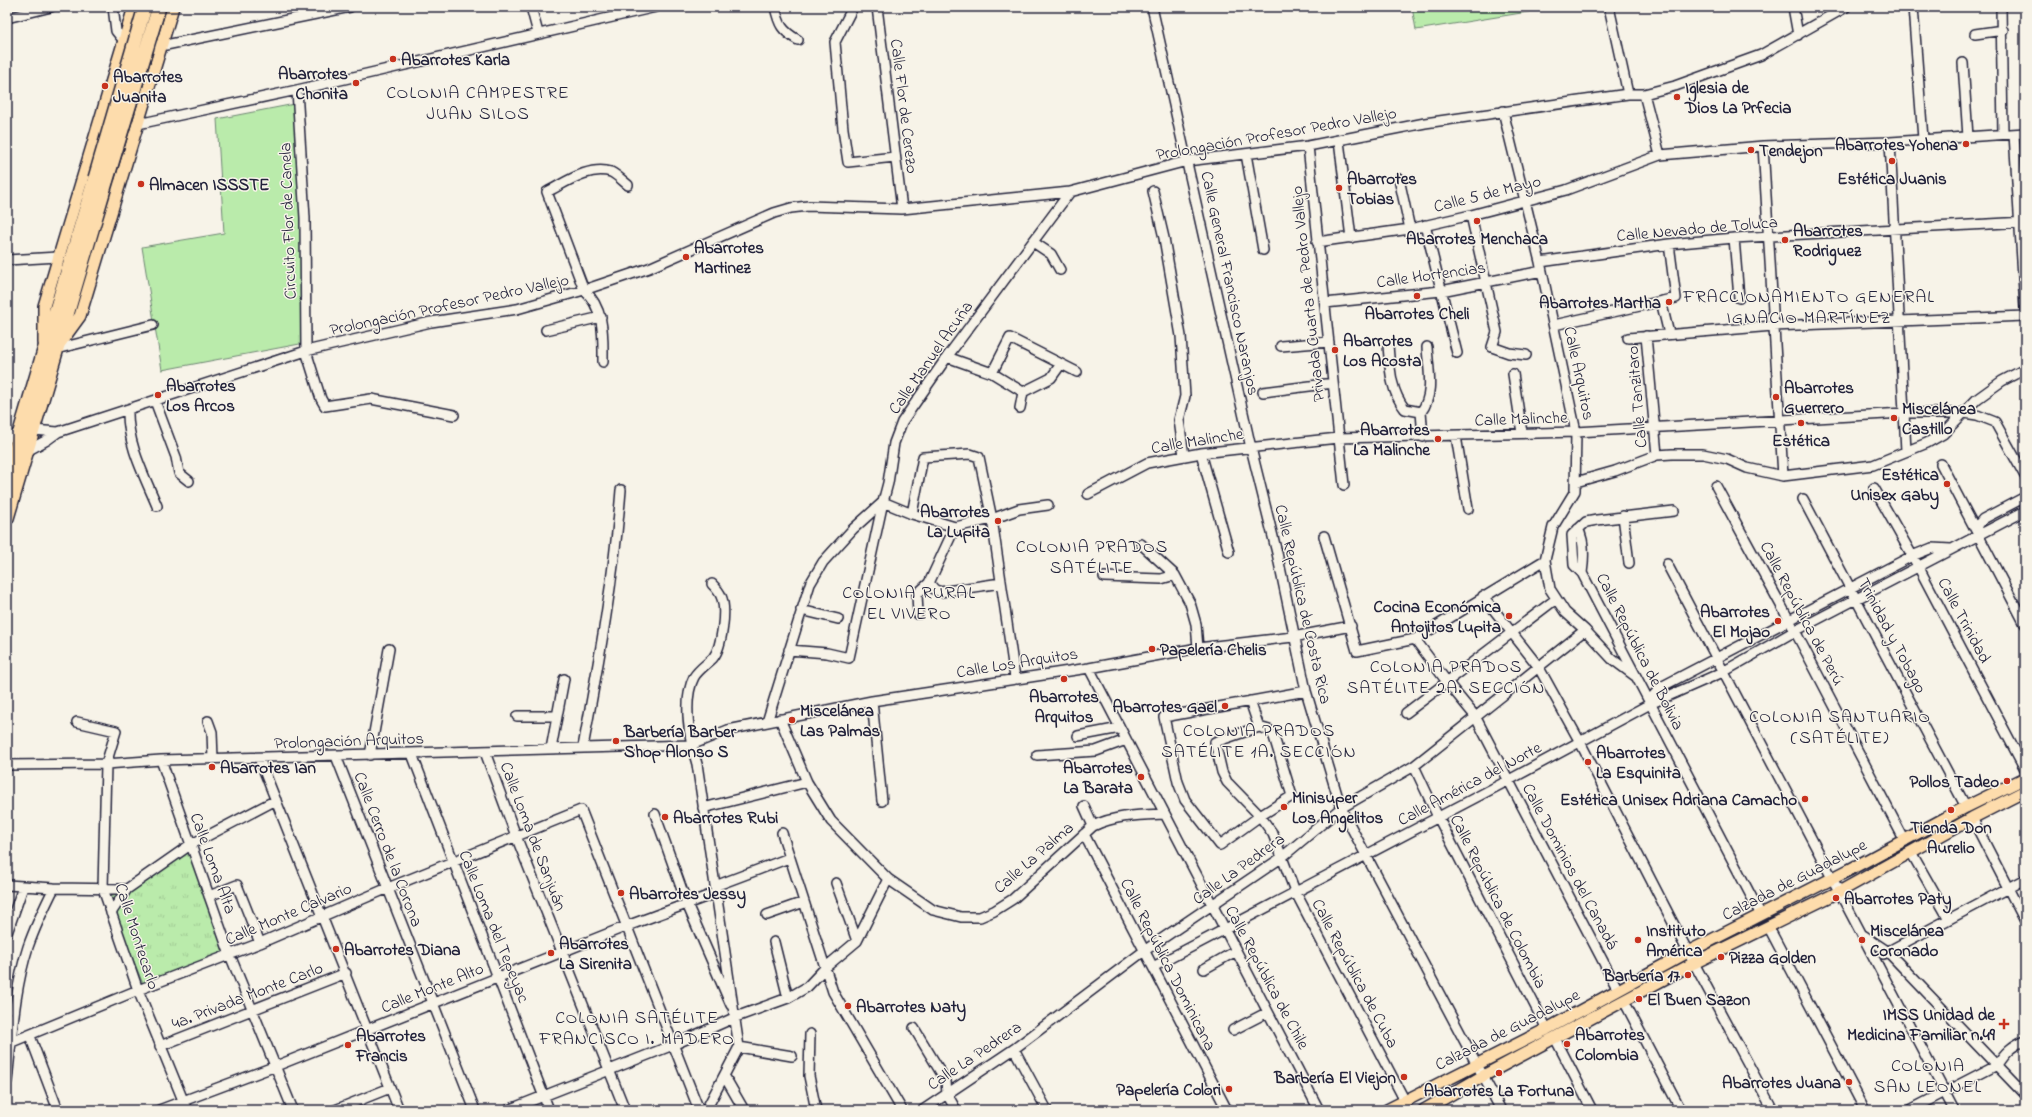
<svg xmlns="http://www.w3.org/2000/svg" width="2032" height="1117" viewBox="0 0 2032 1117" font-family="'Indie Flower',sans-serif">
<defs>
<pattern id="grass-tufts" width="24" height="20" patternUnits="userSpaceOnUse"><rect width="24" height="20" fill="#baebab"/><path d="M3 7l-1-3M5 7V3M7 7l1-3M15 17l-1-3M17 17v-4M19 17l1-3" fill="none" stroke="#a0c994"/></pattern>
</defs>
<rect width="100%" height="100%" fill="#f7f3e8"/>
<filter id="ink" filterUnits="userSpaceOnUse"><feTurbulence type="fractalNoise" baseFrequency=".025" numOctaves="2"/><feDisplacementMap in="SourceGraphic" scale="8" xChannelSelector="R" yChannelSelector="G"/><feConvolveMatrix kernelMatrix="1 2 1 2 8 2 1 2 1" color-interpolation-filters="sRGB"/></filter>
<g filter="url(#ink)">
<path fill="url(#grass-tufts)" stroke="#6e8673" d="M189,851l37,103 -83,30 -35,-87 15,-6z"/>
<path fill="#baebab" stroke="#6e8673" d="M1412,7h128v3l-124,20z
M300,103l5,240 -143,27 -20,-123 82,-14 -7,-114z"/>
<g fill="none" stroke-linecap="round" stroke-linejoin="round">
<g stroke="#22223b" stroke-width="12">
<path id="minor" d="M113,7l3,24 8,10 5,1
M531,7l7,26
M775,7c4,18 7,24 23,33
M853,7l-18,35 8,87 5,33 47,-5
M877,7l25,202
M1152,7l99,441 26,105 29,138 35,117 160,302
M1609,7l19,87
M1793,7l5,28
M1913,7l10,132
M2001,7l2,127
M7,18l44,-11
M1975,34l28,-4
M142,44l19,2 189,-39
M1963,63l5,74
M297,90l8,128 1,133 15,48 4,7 46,-7 83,16
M1644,94l16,61
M1503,111l37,151 36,170 -1,59 -22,36 -8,33 5,29 15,23 20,18 27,29 23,17
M138,124l159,-34 359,-83
M2014,134l11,174
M1339,141l12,97
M1890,142l16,309
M1308,146l36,339
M1763,146l20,330
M1246,154l17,96
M1399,179l11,50
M1153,191l11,47 17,98 4,60 -6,24 5,36
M1471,215l26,117 -5,15 17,6 17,2
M1425,225l32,128
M1734,238l5,60
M1033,242l18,12 9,16
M1317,242l93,-13 61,-14 95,-25 94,-35 103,-9 127,-4 135,-9
M7,260l51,-3
M1540,262l129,-18 65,-6 291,-16
M1661,301l8,33
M1325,303l116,-12 101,-20
M1554,325l122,-27 -7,-54
M546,330l55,-13
M1646,336l11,119
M1628,338l145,-12 252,-10
M1388,345c2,23 2,45 17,64l16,3
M1281,346l48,-4
M56,349l97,-24
M947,357l45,16 31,19
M603,362c0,-26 2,-53 -19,-72l-37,-98c18,-9 42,-27 64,-20 6,3 12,9 17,13
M992,373l18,-35 67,34
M1513,374l9,59
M1263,392l70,-9
M155,401l21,56 3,16 10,8
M1020,408l3,-16 28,-14 10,-14
M128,410c-1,34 16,65 29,96
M33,430l25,2
M1456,436l12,73
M1423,437l-2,-25c14,-18 7,-44 6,-65
M7,438l13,-5
M27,451l20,-11 11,-8 248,-81 125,-29 86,-13 67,-19 65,-22 125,-55 17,-5 17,-2 94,3 168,-17 117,-31 121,-15 117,-23 203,-29h16l31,-8 86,-31 85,-48
M1201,453l28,99
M1941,464l84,160
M1576,482l39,-11 42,-16 15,-1h31l24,5 20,9 36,8 90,-11 54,-22 16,-9 34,-35 25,-18 23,-12
M1716,486l79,145 110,210
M1874,488l44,78 107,203
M1088,494l59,-31 54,-10 137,-15 238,-6 328,-19h60l13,2 18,7 30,54
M1803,499l163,308
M1674,511l-77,9 -11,2 -14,13 2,30 8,8 179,342
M912,514l11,-57 47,-3 9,3 13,62 23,159
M1623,516l6,47
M1578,529c7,12 6,30 4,44
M1977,535l1,-10 5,-6 42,-22
M1324,536l33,115 58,-12 130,-79
M1141,544l34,31 15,28 6,21 2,24
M1667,564l287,546
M1104,577l57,2 14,-4
M929,583l5,6 6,3 61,-9
M1483,596l55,70 42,76 108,210 85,158
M801,610l37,9
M918,614l-1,-20 12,-11 26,-56
M1415,639l32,43 28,34 143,274
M789,650l38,3 22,5 34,-156 29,12 43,13 37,-8 27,-10 29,-4
M1089,668l230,442
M1306,691l-142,26 14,65 7,18 35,45 40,-29 32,-20 -18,-59 -5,-7 -10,-3 -44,15 7,30 5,10 33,34 13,18 22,57 110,210
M872,701l10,100
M1250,701l9,26
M1650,704l4,-9 7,-8 251,-131 20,-8 19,1
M1406,713l150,-114
M517,716h40
M780,719l27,63 24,39 57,58 45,31 28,7h19l14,-6 19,-12 80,-73c23,-11 47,-11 72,-12
M208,721l4,11 1,27
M77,722l39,9 -10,33 -3,125 35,101 49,120
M767,722l43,-138 13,-22 30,-33 30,-27 5,-19 6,-40 8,-21 45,-65 123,-165
M1078,736l42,-8
M583,747c16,-86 31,-169 38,-257
M551,749l13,-70
M485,752l31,84 109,274
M412,754l137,356
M370,755l19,-106
M1037,755l59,-4 30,-11
M336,756l139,354
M259,758l140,352
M161,760l69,195 63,155
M7,765l99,-1 55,-4 530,-15 37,-15 144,-29 217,-33 109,-20 95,-11 58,-11
M1414,766l24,51 109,212
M1084,806l9,20
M703,808l104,-26
M655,814l32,90 44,101
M1972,818l53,103
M782,833l51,159 69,118
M1084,834l143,276
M1911,852l38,67
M836,883l21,58
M7,885l47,3 73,1
M715,886l74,-28
M209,896l28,-11 23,58
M111,913l16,-24 63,-44 86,-45
M767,915l37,-13
M1768,926l97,184
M7,933l16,-46
M1863,935l24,16 138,144
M774,942l14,56
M1883,954l142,-75
M1153,967l356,-187 141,-76 73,-32 72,-41 230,-120
M1204,969l32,-18
M1624,1001l57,109
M914,1028l32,53 1,13 9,16
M1233,1030l35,-18
M810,1034l-1,42 7,34
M30,1036l28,74
M1555,1038l37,72
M7,1044l131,-54 122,-47 128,-55 193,-78 118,300
M160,1046l186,-73
M739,1047l53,9
M1014,1049l33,61
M725,1077l19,33
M7,1081c5,-44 7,-91 21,-134 7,-20 16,-39 26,-59
M159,1110l117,-44 351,-140 89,-33
M335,1110l55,-22
M508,1110l165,-65 63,-28 52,-19 19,-11 19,-20 31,-26 31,-62
M706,1110l33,-63 -42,-283c-7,-22 -15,-64 -3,-87 4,-7 13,-13 19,-19 9,-11 14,-49 8,-62 -2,-5 -6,-9 -9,-12
M923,1110l91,-61 130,-98 137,-93 60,-50 73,-42 171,-136
M1910,1110l87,-45c8,-13 15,-19 28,-25"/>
</g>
<g stroke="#22223b" stroke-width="14">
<path id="major" d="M61,342l19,-26 93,-309
M44,343v-37l90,-299
M1387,1110l160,-81 141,-77 161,-82 117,-63 59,-29
M1424,1110l59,-34 211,-113 145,-71 133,-74 53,-27"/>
</g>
<g stroke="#22223b" stroke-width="16">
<path id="highway" d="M7,476l88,-298
M7,518l100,-339"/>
</g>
<use href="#minor" stroke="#f7f3e8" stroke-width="9"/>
<use href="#major" stroke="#fddcac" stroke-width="11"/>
<use href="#highway" stroke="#fddcac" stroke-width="13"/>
<g stroke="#22223b" stroke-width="16" stroke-linecap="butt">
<path id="highway-bridge" d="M95,178l50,-171
M107,179l52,-172"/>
</g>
<use href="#highway-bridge" stroke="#fddcac" stroke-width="13"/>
</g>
</g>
<g fill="#c8321e" stroke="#f7f3e8" stroke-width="1.5">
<circle cx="393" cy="59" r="4"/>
<circle cx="356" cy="83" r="4"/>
<circle cx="105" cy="86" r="4"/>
<circle cx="1677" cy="97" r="4"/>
<circle cx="1966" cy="144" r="4"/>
<circle cx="1751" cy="150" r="4"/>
<circle cx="1892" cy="161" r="4"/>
<circle cx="141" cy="184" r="4"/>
<circle cx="1339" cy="188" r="4"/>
<circle cx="1477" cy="221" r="4"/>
<circle cx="1785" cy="240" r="4"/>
<circle cx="686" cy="257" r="4"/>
<circle cx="1417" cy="296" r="4"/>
<circle cx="1669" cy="302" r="4"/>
<circle cx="1335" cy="350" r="4"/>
<circle cx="158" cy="395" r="4"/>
<circle cx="1776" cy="397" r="4"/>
<circle cx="1894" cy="418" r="4"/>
<circle cx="1801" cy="423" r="4"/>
<circle cx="1438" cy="439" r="4"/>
<circle cx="1947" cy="484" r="4"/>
<circle cx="998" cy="521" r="4"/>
<circle cx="1509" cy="616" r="4"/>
<circle cx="1778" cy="621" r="4"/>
<circle cx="1152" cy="649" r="4"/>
<circle cx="1064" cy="679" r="4"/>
<circle cx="1225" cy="706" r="4"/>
<circle cx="792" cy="720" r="4"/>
<circle cx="616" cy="741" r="4"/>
<circle cx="1588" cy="762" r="4"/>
<circle cx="212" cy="767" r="4"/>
<circle cx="1141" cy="777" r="4"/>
<circle cx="2007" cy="781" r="4"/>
<circle cx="1805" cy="799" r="4"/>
<circle cx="1284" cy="807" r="4"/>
<circle cx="1951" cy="810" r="4"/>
<circle cx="665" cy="817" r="4"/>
<circle cx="621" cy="893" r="4"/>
<circle cx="1836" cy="898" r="4"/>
<circle cx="1638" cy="940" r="4"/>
<circle cx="1862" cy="940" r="4"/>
<circle cx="336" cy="949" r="4"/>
<circle cx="551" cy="953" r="4"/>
<circle cx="1721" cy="957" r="4"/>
<circle cx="1688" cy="975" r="4"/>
<circle cx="1639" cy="999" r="4"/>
<circle cx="848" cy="1006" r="4"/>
<path d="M2002 1018h4v4h4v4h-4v4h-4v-4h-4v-4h4z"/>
<circle cx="1567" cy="1044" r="4"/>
<circle cx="348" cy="1045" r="4"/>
<circle cx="1499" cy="1073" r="4"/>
<circle cx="1404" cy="1077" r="4"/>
<circle cx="1849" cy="1082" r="4"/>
<circle cx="1229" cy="1089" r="4"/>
</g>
<g text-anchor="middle" stroke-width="3" stroke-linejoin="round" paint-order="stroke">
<g font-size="17" font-weight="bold" fill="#22223b" stroke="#f7f3e8" text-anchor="start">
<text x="401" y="65">Abarrotes Karla</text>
<text x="348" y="79" text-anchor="end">Abarrotes<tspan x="348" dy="20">Chonita</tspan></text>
<text x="113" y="82">Abarrotes<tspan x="113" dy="20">Juanita</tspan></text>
<text x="1685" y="93">Iglesia de<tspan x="1685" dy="20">Dios La Prfecia</tspan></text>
<text x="1958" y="150" text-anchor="end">Abarrotes Yohena</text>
<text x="1759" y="156">Tendejon</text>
<text x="1347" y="184">Abarrotes<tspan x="1347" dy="20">Tobias</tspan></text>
<text x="1892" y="184" text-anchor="middle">Estética Juanis</text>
<text x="149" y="190">Almacen ISSSTE</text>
<text x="1793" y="236">Abarrotes<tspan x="1793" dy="20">Rodriguez</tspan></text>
<text x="1477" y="244" text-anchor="middle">Abarrotes Menchaca</text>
<text x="694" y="253">Abarrotes<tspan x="694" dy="20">Martinez</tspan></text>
<text x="1661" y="308" text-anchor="end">Abarrotes Martha</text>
<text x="1417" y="319" text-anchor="middle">Abarrotes Cheli</text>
<text x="1343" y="346">Abarrotes<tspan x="1343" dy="20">Los Acosta</tspan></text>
<text x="166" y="391">Abarrotes<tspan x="166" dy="20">Los Arcos</tspan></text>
<text x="1784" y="393">Abarrotes<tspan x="1784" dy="20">Guerrero</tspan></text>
<text x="1902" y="414">Miscelánea<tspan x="1902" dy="20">Castillo</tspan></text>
<text x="1430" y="435" text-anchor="end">Abarrotes<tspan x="1430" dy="20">La Malinche</tspan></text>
<text x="1801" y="446" text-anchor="middle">Estética</text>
<text x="1939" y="480" text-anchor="end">Estética<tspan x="1939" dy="20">Unisex Gaby</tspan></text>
<text x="990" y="517" text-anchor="end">Abarrotes<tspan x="990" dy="20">La Lupita</tspan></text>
<text x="1501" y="612" text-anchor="end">Cocina Económica<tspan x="1501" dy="20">Antojitos Lupita</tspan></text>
<text x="1770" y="617" text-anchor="end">Abarrotes<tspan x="1770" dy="20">El Mojao</tspan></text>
<text x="1160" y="655">Papelería Chelis</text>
<text x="1064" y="702" text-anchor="middle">Abarrotes<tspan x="1064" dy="20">Arquitos</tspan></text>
<text x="1217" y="712" text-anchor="end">Abarrotes Gael</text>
<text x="800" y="716">Miscelánea<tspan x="800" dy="20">Las Palmas</tspan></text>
<text x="624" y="737">Barbería Barber<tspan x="624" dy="20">Shop Alonso S</tspan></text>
<text x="1596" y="758">Abarrotes<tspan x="1596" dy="20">La Esquinita</tspan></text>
<text x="220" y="773">Abarrotes Ian</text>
<text x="1133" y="773" text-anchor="end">Abarrotes<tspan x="1133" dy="20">La Barata</tspan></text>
<text x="1999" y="787" text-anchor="end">Pollos Tadeo</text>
<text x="1292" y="803">Minisuper<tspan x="1292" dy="20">Los Angelitos</tspan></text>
<text x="1797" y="805" text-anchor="end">Estética Unisex Adriana Camacho</text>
<text x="673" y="823">Abarrotes Rubi</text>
<text x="1951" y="833" text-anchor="middle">Tienda Don<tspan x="1951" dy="20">Aurelio</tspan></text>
<text x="629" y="899">Abarrotes Jessy</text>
<text x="1844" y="904">Abarrotes Paty</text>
<text x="1646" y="936">Instituto<tspan x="1646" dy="20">América</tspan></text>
<text x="1870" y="936">Miscelánea<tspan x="1870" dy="20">Coronado</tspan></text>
<text x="559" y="949">Abarrotes<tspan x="559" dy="20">La Sirenita</tspan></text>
<text x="344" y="955">Abarrotes Diana</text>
<text x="1729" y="963">Pizza Golden</text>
<text x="1680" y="981" text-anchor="end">Barbería 17</text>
<text x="1647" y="1005">El Buen Sazon</text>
<text x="856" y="1012">Abarrotes Naty</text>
<text x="1995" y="1020" text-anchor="end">IMSS Unidad de<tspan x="1995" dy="20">Medicina Familiar n.49</tspan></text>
<text x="1575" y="1040">Abarrotes<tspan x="1575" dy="20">Colombia</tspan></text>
<text x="356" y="1041">Abarrotes<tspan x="356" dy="20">Francis</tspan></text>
<text x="1396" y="1083" text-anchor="end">Barbería El Viejon</text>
<text x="1841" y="1088" text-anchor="end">Abarrotes Juana</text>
<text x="1221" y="1095" text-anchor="end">Papelería Colori</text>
<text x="1499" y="1096" text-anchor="middle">Abarrotes La Fortuna</text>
</g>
<g font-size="17" fill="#22223b" stroke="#f7f3e8">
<text transform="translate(905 106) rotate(83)" y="6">Calle Flor de Cerezo</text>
<text transform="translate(1276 133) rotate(-10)" y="6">Prolongación Profesor Pedro Vallejo</text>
<text transform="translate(1487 193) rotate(-14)" y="6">Calle 5 de Mayo</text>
<text transform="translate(287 221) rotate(-92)" y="6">Circuito Flor de Canela</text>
<text transform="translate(1697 228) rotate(-5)" y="6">Calle Nevado de Toluca</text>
<text transform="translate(1431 274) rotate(-8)" y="6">Calle Hortencias</text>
<text transform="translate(1231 283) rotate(78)" y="6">Calle General Francisco Naranjos</text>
<text transform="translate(1307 294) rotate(-96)" y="6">Privada Cuarta de Pedro Vallejo</text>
<text transform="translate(449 304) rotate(-12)" y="6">Prolongación Profesor Pedro Vallejo</text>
<text transform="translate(930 357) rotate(-55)" y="6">Calle Manuel Acuña</text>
<text transform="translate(1580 373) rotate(78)" y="6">Calle Arquitos</text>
<text transform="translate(1636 397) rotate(-95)" y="6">Calle Tanzitaro</text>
<text transform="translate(1521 418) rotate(-2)" y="6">Calle Malinche</text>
<text transform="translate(1197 440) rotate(-9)" y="6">Calle Malinche</text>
<text transform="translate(1304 604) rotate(77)" y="6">Calle República de Costa Rica</text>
<text transform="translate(1803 613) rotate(62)" y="6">Calle República de Perú</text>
<text transform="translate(1965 620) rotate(62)" y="6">Calle Trinidad</text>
<text transform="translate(1893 635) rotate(62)" y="6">Trinidad y Tobago</text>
<text transform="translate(1641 651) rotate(63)" y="6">Calle República de Bolivia</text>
<text transform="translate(1017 662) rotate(-9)" y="6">Calle Los Arquitos</text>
<text transform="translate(349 740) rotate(-2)" y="6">Prolongación Arquitos</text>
<text transform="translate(1469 783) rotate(-28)" y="6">Calle América del Norte</text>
<text transform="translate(534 836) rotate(69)" y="6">Calle Loma de Sanjuán</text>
<text transform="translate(389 849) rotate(69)" y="6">Calle Cerro de la Corona</text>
<text transform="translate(1033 857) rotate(-41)" y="6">Calle La Palma</text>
<text transform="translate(214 863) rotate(70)" y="6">Calle Loma Alta</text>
<text transform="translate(1571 866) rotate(62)" y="6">Calle Dominios del Canadá</text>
<text transform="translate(1238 868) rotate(-36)" y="6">Calle La Pedrera</text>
<text transform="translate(1794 879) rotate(-27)" y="6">Calzada de Guadalupe</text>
<text transform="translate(1499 901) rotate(63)" y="6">Calle República de Colombia</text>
<text transform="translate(288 913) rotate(-23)" y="6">Calle Monte Calvario</text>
<text transform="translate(495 926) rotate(68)" y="6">Calle Loma del Tepeyac</text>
<text transform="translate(138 936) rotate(72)" y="6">Calle Montecarlo</text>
<text transform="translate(1169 964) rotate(63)" y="6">Calle República Dominicana</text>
<text transform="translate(1356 973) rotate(62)" y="6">Calle República de Cuba</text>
<text transform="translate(1268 977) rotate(62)" y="6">Calle República de Chile</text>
<text transform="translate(432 987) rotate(-22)" y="6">Calle Monte Alto</text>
<text transform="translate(247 995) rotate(-21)" y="6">4a. Privada Monte Carlo</text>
<text transform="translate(1507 1029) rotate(-27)" y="6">Calzada de Guadalupe</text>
<text transform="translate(974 1055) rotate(-34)" y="6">Calle La Pedrera</text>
</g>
<g font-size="18" letter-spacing="1" fill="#22223b" stroke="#f7f3e8">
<text x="478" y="98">COLONIA CAMPESTRE<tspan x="478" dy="21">JUAN SILOS</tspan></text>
<text x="1809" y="302">FRACCIONAMIENTO GENERAL<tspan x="1809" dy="21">IGNACIO MARTÍNEZ</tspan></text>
<text x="1092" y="552">COLONIA PRADOS<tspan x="1092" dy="21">SATÉLITE</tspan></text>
<text x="909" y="598">COLONIA RURAL<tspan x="909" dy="21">EL VIVERO</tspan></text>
<text x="1446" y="672">COLONIA PRADOS<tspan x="1446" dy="21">SATÉLITE 2A. SECCIÓN</tspan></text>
<text x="1840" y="722">COLONIA SANTUARIO<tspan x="1840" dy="21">(SATÉLITE)</tspan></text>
<text x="1259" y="736">COLONIA PRADOS<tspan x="1259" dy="21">SATÉLITE 1A. SECCIÓN</tspan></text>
<text x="637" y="1023">COLONIA SATÉLITE<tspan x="637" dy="21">FRANCISCO I. MADERO</tspan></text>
<text x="1928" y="1071">COLONIA<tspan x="1928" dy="21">SAN LEONEL</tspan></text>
</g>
</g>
<rect width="2032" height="1117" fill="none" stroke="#f7f3e8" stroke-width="24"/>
<rect x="12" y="12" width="2008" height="1093" fill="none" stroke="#22223b" stroke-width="1.5" filter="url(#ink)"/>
</svg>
